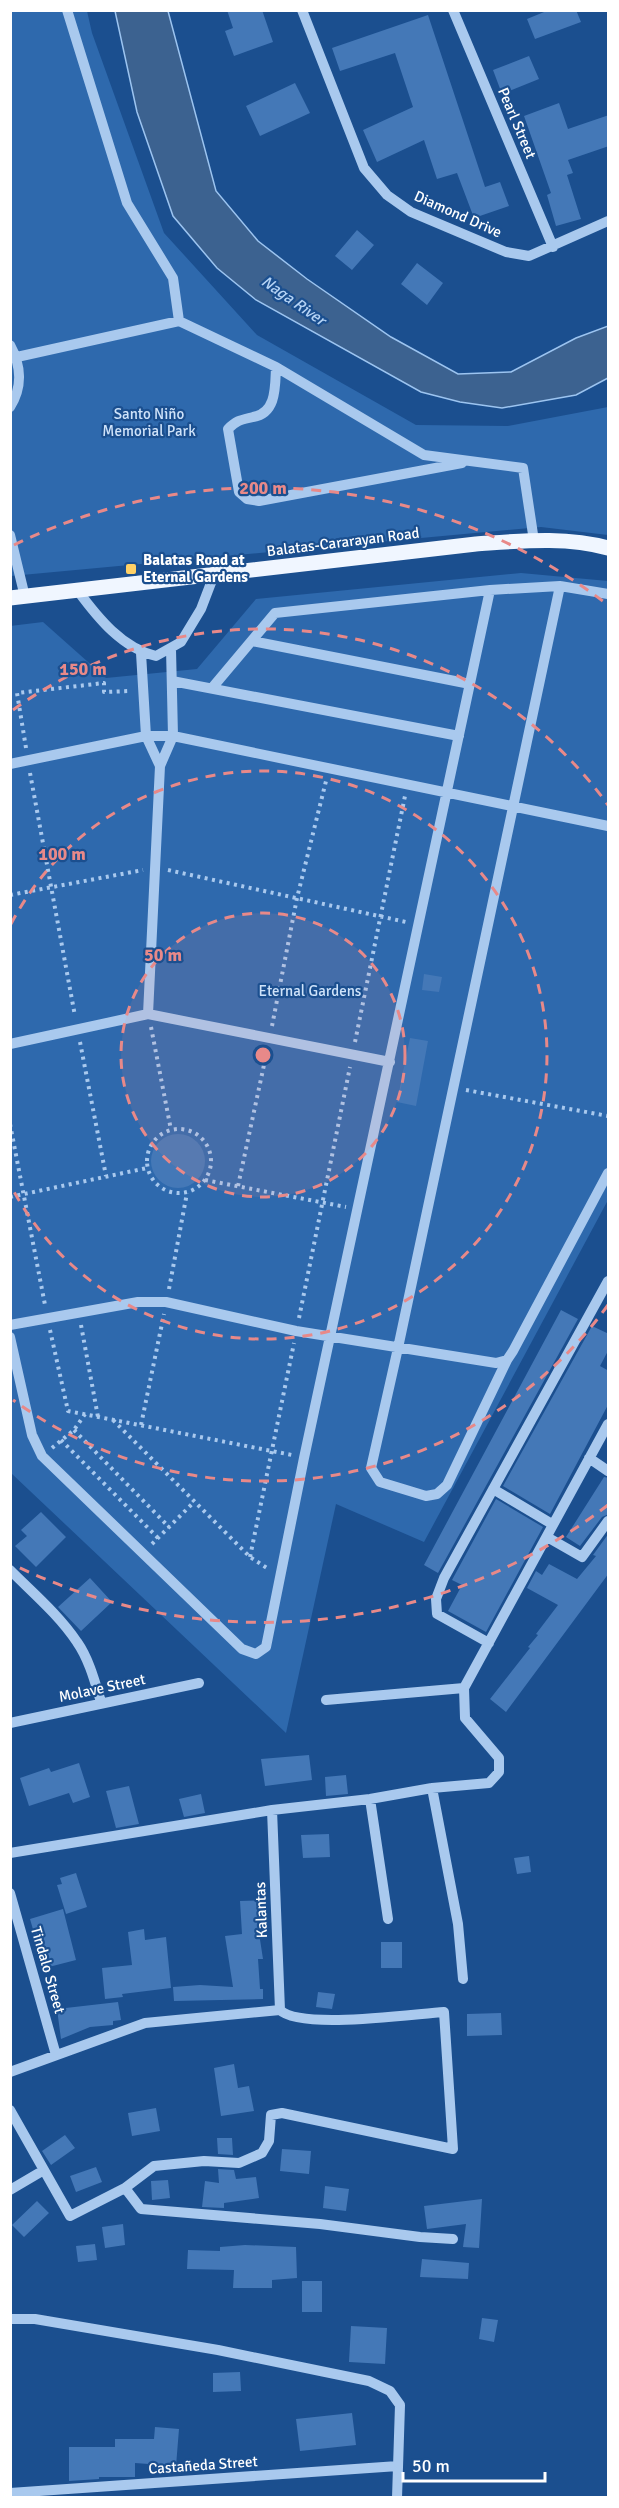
<svg xmlns="http://www.w3.org/2000/svg" width="619" height="2508" viewBox="0 0 619 2508" font-family="Signika,sans-serif">
<rect width="100%" height="100%" fill="#1b4f8f"/>
<path fill="#2e69ad" d="M11,11h76l5,22 72,200 93,102 159,90 92,1 100,-19v128l-67,-8 -530,49z
M521,573l87,8v619l-184,342 -88,-38 -50,229 -275,-260 -1,-847 33,-4 63,56 91,-9 59,-70z"/>
<path fill="#3c6290" stroke="#9cc4f0" stroke-width="1.5" d="M115,11h53l48,180 42,50 49,38 84,58 67,37 53,-2 65,-34 32,-12v52l-32,17 -74,13 -42,-6 -39,-10 -165,-92 -39,-32 -44,-52 -36,-104z"/>
<path fill="#4478b7" d="M227,10h35l11,32 -39,14 -9,-25 8,-3z
M549,10h27l5,12 -46,17 -8,-20z
M428,15l57,172 15,-5 9,24 -35,12 -17,-45 -20,6 -13,-39 -47,22 -14,-32 50,-23 -18,-54 -55,18 -8,-23z
M529,56l10,23 -37,15 -9,-24z
M295,83l15,30 -50,23 -14,-30z
M559,103l9,26 41,-14v31l-41,14 5,13 -6,2 14,44 -25,7 -9,-31 4,-2 -27,-77z
M357,230l17,15 -22,25 -17,-14z
M417,263l26,20 -16,22 -26,-21z
M424,974l18,3 -3,15 -17,-2z
M410,1038l18,3 -12,65 -19,-4z
M151 1161a27 27 0 1 1 54 0a27 27 0 1 1-54 0Z
M561,1310l17,9 -140,254 -14,-8z
M592,1326l17,8v15l-9,17 9,5v32l-59,111 -47,-28z
M604,1477l5,1v36l-7,3 -22,29 -14,-9z
M496,1499l47,28 -57,105 -38,-21 14,-26 -10,-5z
M41,1512l25,25 -30,30 -21,-21 12,-10 -6,-6z
M609,1533v40l-103,139 -16,-13 40,-51 -2,-1 10,-12 -2,-1 22,-29 -31,-17 9,-17 6,4 7,-11 28,15 19,-23 -3,-1z
M90,1578l22,24 -31,29 -23,-24z
M309,1755l3,25 -47,6 -4,-27z
M79,1763l11,34 -17,6 -4,-10 -40,13 -9,-28 29,-10 2,4z
M346,1775l2,19 -22,2 -1,-19z
M129,1786l10,38 -23,4 -10,-37z
M201,1794l4,19 -21,4 -5,-18z
M329,1834l1,23 -27,1 -2,-23z
M529,1856l2,16 -14,2 -3,-16z
M76,1873l11,34 -21,7 -9,-29 5,-1 -2,-6z
M266,1900l1,19 -10,1 6,39h-5l2,30h3v10l-89,2 -1,-14 27,-2 33,2 -8,-51 17,-2 -2,-33z
M63,1909l13,51 -35,9 -5,-19h3l-9,-31z
M144,1929l1,11 21,-3 5,51 -49,6 1,3 -18,2 -3,-31 30,-3 -4,-33z
M381,1942h21v26h-21z
M318,1992l17,2 -3,15 -16,-2z
M118,2002l3,18 -8,1v4l-23,2 -29,12 -4,-30z
M501,2013l1,22 -35,1v-22z
M234,2064l4,24 11,-2 5,25 -33,5 -7,-48z
M156,2108l4,23 -28,5 -4,-23z
M65,2135l10,13 -24,17 -9,-14z
M217,2138h15l1,17 -15,-1z
M282,2149l29,2 -2,23 -29,-3z
M96,2167l6,15 -26,10 -6,-16z
M218,2169l16,1 2,9 20,-2 3,21 -35,5v5l-22,-1 3,-26 14,2z
M168,2180l2,18 -18,2 -1,-19z
M325,2186l24,3 -3,22 -23,-3z
M482,2199l-3,49 -16,-1 3,-23 -39,5 -3,-23z
M37,2201l12,12 -25,24 -12,-12z
M123,2224l2,21 -20,3 -3,-21z
M95,2244l2,16 -19,2 -2,-16z
M245,2245l51,2 1,31 -25,2v8h-39l1,-18 -47,-1 1,-19 32,1v-4z
M422,2259l47,4 -1,16 -48,-2z
M302,2281h20v31h-20z
M482,2318l16,2 -4,22 -15,-3z
M351,2326l36,2 -2,36 -36,-2z
M240,2372l1,19 -28,1v-19z
M352,2413l4,32 -56,6 -4,-32z
M155,2427l24,2 -3,37 -41,-3v14h-36v2l-30,2v-34h46v-8h39z"/>
<g fill="none" stroke-linecap="round" stroke-linejoin="round">
<path stroke="#a9c9ee" stroke-width="4" stroke-dasharray="3 4.5" stroke-linecap="butt" d="M26,748l-9,-55 87,-10v9l26,-1
M30,773l45,243
M168,870l238,52
M10,895l133,-25
M272,1026l25,-128 29,-117
M151,1027l20,103
M80,1042l26,134
M355,1042l50,-246
M466,1090l142,26
M10,1124l35,181
M147 1161a32 32 0 1 1 64 0a32 32 0 1 1-64 0Z
M205,1180l141,27
M238,1186l29,-135
M10,1197l137,-29
M169,1289l18,-96
M299,1318l51,-251
M81,1325l17,92
M50,1330l18,81 224,44
M113,1420l137,137 17,11
M141,1425l23,-111
M74,1430l95,97
M61,1440l97,98
M52,1448l22,-18 11,-16
M152,1544l42,-42
M250,1557l44,-214"/>
<path stroke="#a9c9ee" stroke-width="10" d="M67,10l60,193 46,75 6,43
M302,10l62,158 23,27 24,17 95,40 23,4 79,-35
M453,10l100,237
M10,345c11,20 13,42 0,62
M17,357l162,-36 97,46 148,88 99,13 11,73
M276,367c-1,19 1,46 -23,50 -12,3 -16,3 -25,12l11,63 8,7 12,2 203,-38
M10,535l15,62
M78,591c20,27 44,57 78,65l25,-14 20,-33 13,-34
M252,641l218,43
M141,653l5,83 14,30
M172,681l287,55
M212,688l63,-75 215,-23 70,-4 48,8
M10,764l136,-28h27l435,90
M148,1014l12,-248 13,-30 -2,-87
M10,1044l138,-30 242,48
M10,1325l128,-23h28l130,29 200,32 11,-3 6,-9 95,-178
M10,1337l22,98 10,21 200,193 14,5 10,-7 38,-189 186,-868
M507,1360l-60,125 -10,9 -11,2 -46,-14 -9,-14 27,-120 162,-762
M589,1458l19,13
M493,1489l59,35
M547,1537l35,20 26,-36
M10,1570c23,23 49,45 67,72 12,17 18,40 24,60
M489,1643l-52,-29 -1,-15 8,-21 164,-297
M326,1700l138,-12
M10,1723l189,-40
M432,1788l26,136 5,55
M370,1799l18,120
M272,1810l8,200
M10,1853l262,-43 98,-11 62,-11 57,-5 10,-11v-14l-34,-40 -1,-30 144,-264
M10,1893l46,162
M10,2072l135,-49 135,-13c20,20 132,4 164,2l9,137 -171,-36 -11,2 -2,26 -7,12 -23,10 -35,-2 -50,5 -29,22 -55,28 -60,-106
M125,2188l16,21 179,15 100,13 33,2
M10,2190l34,-20
M10,2319h25l183,31 151,31 21,10 10,14 -3,93
M10,2493l388,-27"/>
<path stroke="#f0f6ff" stroke-width="15" d="M10,598l466,-54c44,-3 90,-8 132,4"/>
</g>
<circle cx="263" cy="1055" r="142" fill="#e88989" fill-opacity=".12"/>
<g fill="none" stroke="#e88989" stroke-width="3" stroke-dasharray="10 8">
<circle cx="263" cy="1055" r="142"/>
<path d="M11 924A284 284 0 1 1 11 1186"/>
<path d="M608 1305A426 426 0 0 1 13 1400M13 710A426 426 0 0 1 608 805"/>
<path d="M608 1505A567 567 0 0 1 14 1565M14 545A567 567 0 0 1 608 605"/>
</g>
<rect fill="#ffd166" stroke="#1b4f8f" stroke-width="2" x="125" y="563" width="12" height="12" rx="3"/>
<g text-anchor="middle" stroke-width="4.5" stroke-linejoin="round" paint-order="stroke">
<g font-size="15" fill="#fff" stroke="#1b4f8f">
<text transform="translate(517 123) rotate(67)" y="5">Pearl Street</text>
<text transform="translate(458 214) rotate(24)" y="5">Diamond Drive</text>
<text transform="translate(343 542) rotate(-7)" y="5">Balatas-Cararayan Road</text>
<text transform="translate(102 1688) rotate(-12)" y="5">Molave Street</text>
<text transform="translate(261 1910) rotate(-92)" y="5">Kalantas</text>
<text transform="translate(48 1970) rotate(74)" y="5">Tindalo Street</text>
<text transform="translate(203 2465) rotate(-4)" y="5">Castañeda Street</text>
</g>
<g font-size="15" fill="#cfe3fa" stroke="#1b4f8f">
<text x="149" y="419">Santo Niño<tspan x="149" dy="17">Memorial Park</tspan></text>
<text x="310" y="996">Eternal Gardens</text>
</g>
<g font-size="15" font-weight="bold" fill="#fff" stroke="#1b4f8f" text-anchor="start">
<text x="143" y="565">Balatas Road at<tspan x="143" dy="17">Eternal Gardens</tspan></text>
</g>
<g font-size="16" font-style="italic" fill="#b5d3f5" stroke="#1b4f8f">
<text transform="translate(294 300) rotate(35)" y="6">Naga River</text>
</g>
</g>
<circle cx="263" cy="1055" r="9" fill="#e88989" stroke="#1b4f8f" stroke-width="3"/>
<g font-size="18" text-anchor="middle" font-weight="bold" fill="#e88989" stroke="#1b4f8f" stroke-width="4.5" stroke-linejoin="round" paint-order="stroke">
<text x="263" y="494">200 m</text>
<text x="83" y="675">150 m</text>
<text x="62" y="860">100 m</text>
<text x="163" y="961">50 m</text>
</g>
<rect width="619" height="2508" fill="none" stroke="#ffffff" stroke-width="24"/>
<path d="M403 2472v9h142v-9" fill="none" stroke="#ffffff" stroke-width="3"/>
<text x="412" y="2472" font-size="18" fill="#ffffff" stroke="#1b4f8f" stroke-width="4.5" paint-order="stroke">50 m</text>
</svg>
